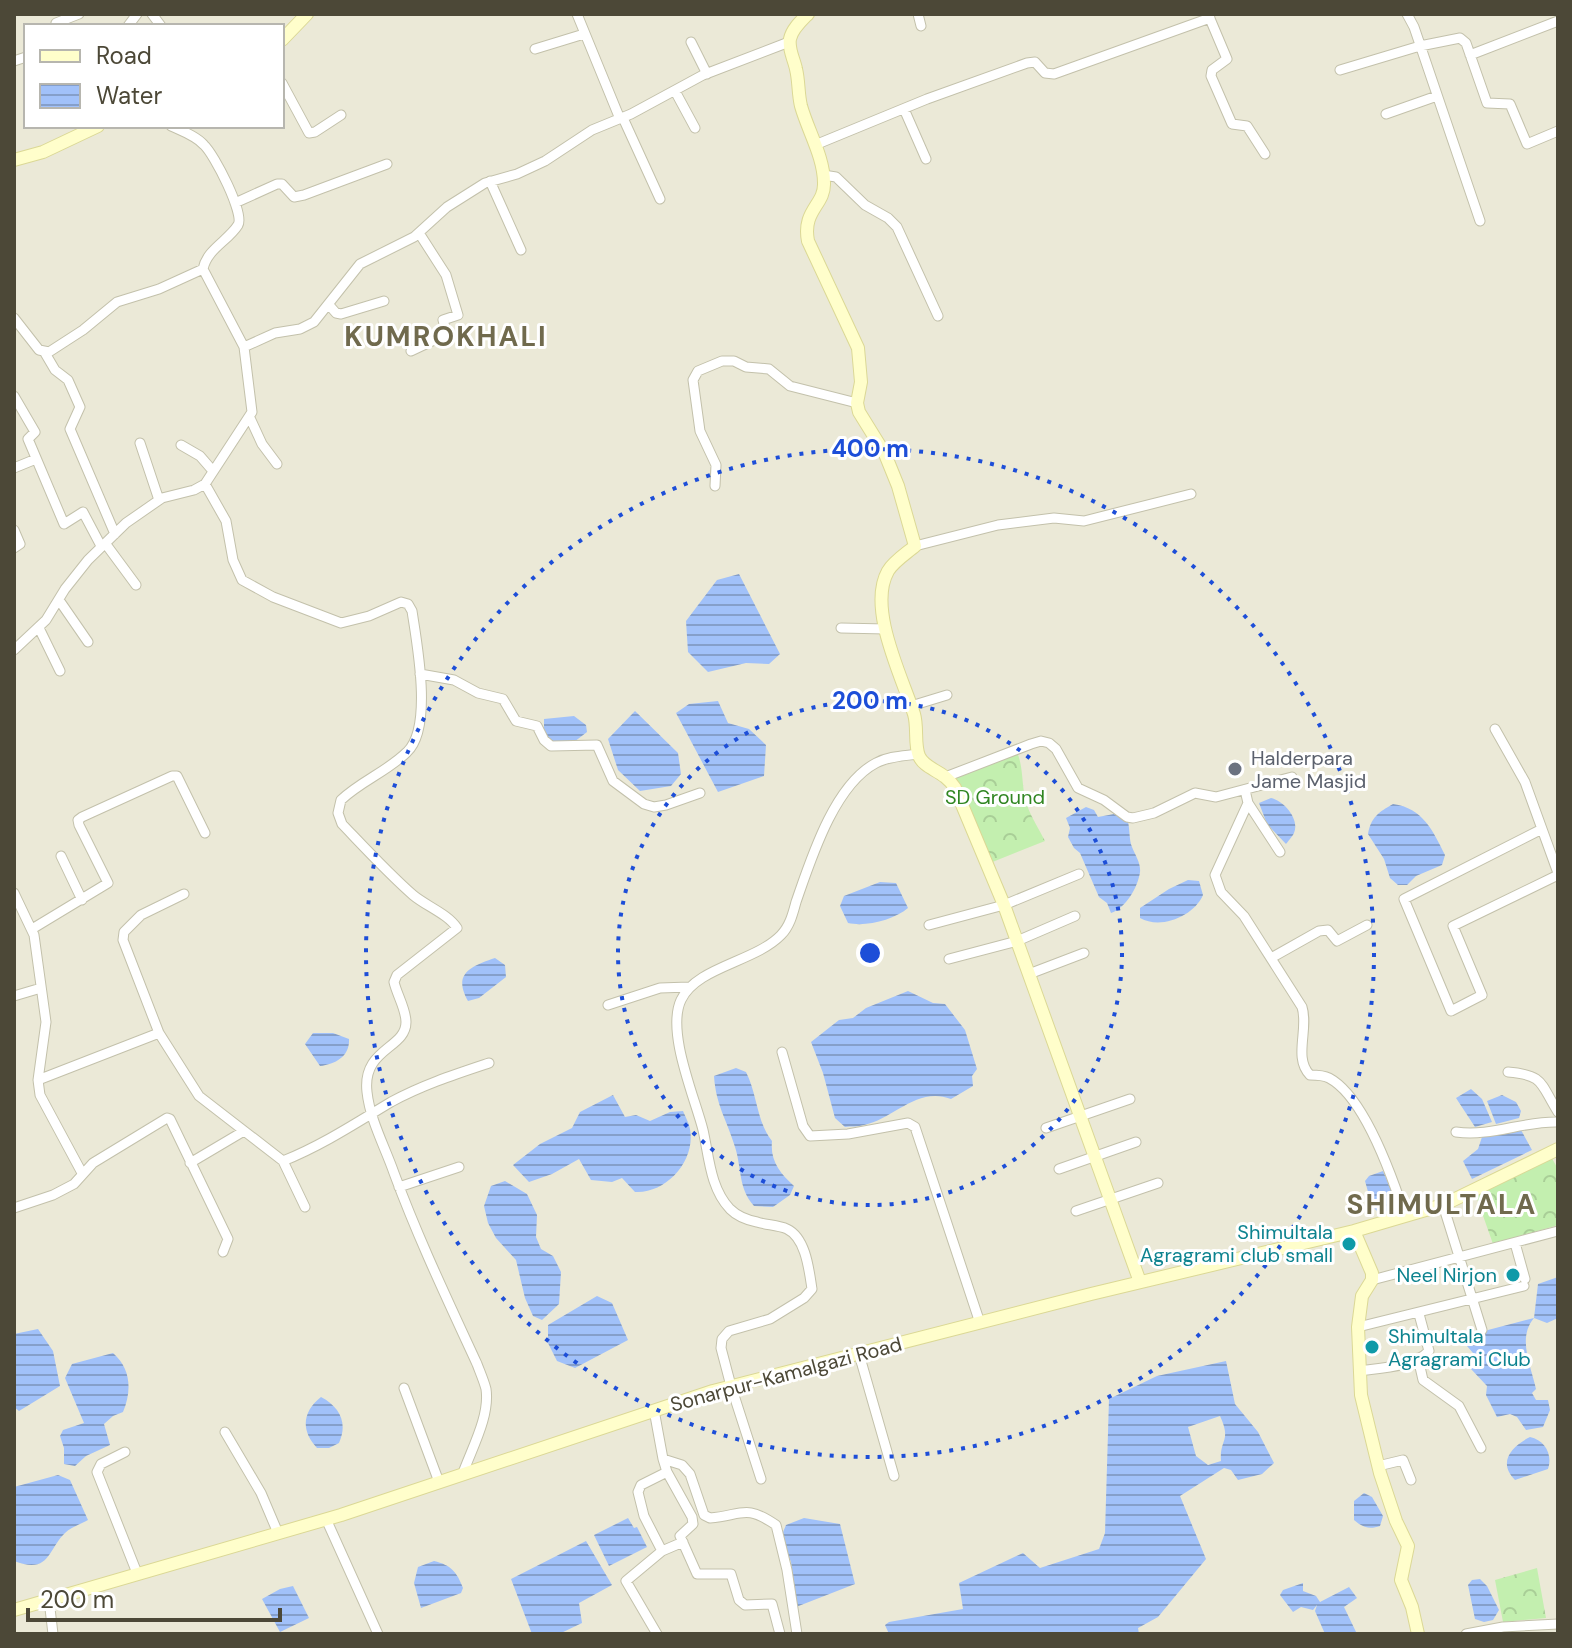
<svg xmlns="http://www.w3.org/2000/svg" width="1572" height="1648" viewBox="0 0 1572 1648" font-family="'DM Sans',sans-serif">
<defs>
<pattern id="forest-crowns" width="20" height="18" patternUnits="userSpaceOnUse" patternTransform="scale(2)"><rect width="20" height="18" fill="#c3efaf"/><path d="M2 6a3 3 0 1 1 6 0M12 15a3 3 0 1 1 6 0" fill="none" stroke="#a9ce97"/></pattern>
<pattern id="water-rules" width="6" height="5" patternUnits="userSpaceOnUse" patternTransform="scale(2)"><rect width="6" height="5" fill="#a1c1f9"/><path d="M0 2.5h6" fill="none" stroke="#859fca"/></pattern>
</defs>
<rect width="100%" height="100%" fill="#f6f5ea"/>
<path fill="#ebe9d7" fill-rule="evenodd" d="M14,14h1544v1620h-1544zM26,26h256v100h-256z"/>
<path fill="url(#forest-crowns)" d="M1017,752c7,16 4,35 10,53 4,12 12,24 18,36l-55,22 -38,-86z
M1550,1155l8,14v56l-65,19 -18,-51z
M1537,1568l9,50 -43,4 -8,-42z"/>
<path fill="url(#water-rules)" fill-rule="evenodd" d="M739,574l41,80 -11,10 -23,-1 -38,9 -20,-20 -2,-31 31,-41z
M718,701l10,22 21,6 17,16 -2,31 -46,16 -42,-79 13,-9z
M635,711l43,42 3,21 -10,12 -31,5 -22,-21 -10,-31z
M574,716l12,9 1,7 -13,10 -30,-1v-22z
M1271,798c13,3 29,21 23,35 0,1 -8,11 -8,11l-19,-20 -8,-21z
M1393,804c30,4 40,27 52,51l-3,10 -26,11 -9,9h-9l-8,-7 -6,-19 -16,-25c3,-17 11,-22 25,-30z
M1086,807l8,3 4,7 16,-3 14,8c2,8 1,18 4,25 3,8 9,16 8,25 -2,15 -14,36 -29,41l-4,-10 -8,-6 -19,-44 -6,-5 -6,-11 2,-9 -4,-10z
M1188,880l11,1 4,14c-9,21 -42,35 -63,23v-10l29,-19z
M880,882l16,1 12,25c-14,12 -42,19 -60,15l-8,-17 4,-10z
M495,958l10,7 1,12 -27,21 -11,3c-16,-28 4,-35 27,-43z
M908,991l25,12 12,1 20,26 12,39 -5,7 1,10 -22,13c-34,-13 -57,20 -87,26 -6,2 -13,1 -19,2l-10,-9 -12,-45 -12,-31 28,-22 14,-2 13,-10z
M313,1033h20l16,6c1,17 -13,25 -29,27l-15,-22z
M736,1068l10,4c11,21 11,51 26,69 -2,20 8,32 22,45l-4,9 -17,12 -19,-1c-16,-18 -12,-37 -19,-59 -8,-27 -19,-41 -21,-71z
M1471,1089l11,10 10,23 -17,5 -19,-29z
M613,1095l12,22 11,-2 14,6 20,-9 13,-1c2,5 6,12 7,18 6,32 -24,65 -55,63l-13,-14 -10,4 -21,-2 -12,-21 -27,15 -23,8 -16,-17 27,-21 32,-16 8,-16z
M1502,1095l14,7 5,9 -2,7 -23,6 -9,-23z
M1521,1130l11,20 -60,29 -9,-18 15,-12 4,-12z
M1383,1171l16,37 -20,5 -7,-7 -7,-25 4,-5z
M505,1181l22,13 10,21 -1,22 5,12 12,7 8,16 -2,32 -17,16 -9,-4 -8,-18 -9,-38 -20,-22 -8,-15 -4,-17 7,-20z
M1558,1277v41l-11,5 -13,-5c-17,20 -3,48 2,71l-4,4 4,7h12l2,10 -7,17 -17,3 -9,-13 -7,-3 -13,3 -11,-22 1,-9 -16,-17 2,-16 -6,-7 2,-11 65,-17 4,-34z
M597,1296l15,7 16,37 -53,28 -18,-7 -9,-18v-18z
M38,1329l15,22 7,35 -41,25 -5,-4v-73z
M113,1353c18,16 19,37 10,59l-10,4 -9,8 6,21 -24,11 -11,10 -11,-2v-16l-4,-12 3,-6 21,-7 -19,-45 7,-14z
M1226,1361l9,43 23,28 16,31 -12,11 -24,6 -7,-10 -7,-2 -44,28 26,63 -48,58 -20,11 1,6h-250l-4,-9 4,-3 74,-13 -4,-26 64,-30 17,15 59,-19 6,-16 4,-134 48,-23zM1220,1416c12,26 -1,23 1,45l-13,4 -12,-9 -8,-29z
M321,1397c19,10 27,26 18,46l-10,5h-12c-17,-18 -14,-37 4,-51z
M1530,1437c15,3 23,18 18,32l-33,11c-18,-18 -3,-34 15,-43z
M58,1475l12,5 18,40c-7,4 -17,7 -23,13 -17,16 -15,42 -51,28v-74z
M1364,1493l8,4 11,19 -3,10c-11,4 -18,1 -26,-6v-19z
M628,1518l6,10 3,-1 10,20 -38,19 -15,-31z
M804,1518l36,6 15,60 -59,23 -5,-45 -10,-25 5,-12z
M586,1541l26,44 -33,18 3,20 -23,11h-27l-21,-55z
M434,1561c17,4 23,11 29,27l-2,5 -40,15 -7,-25 4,-16z
M1480,1579l7,7 12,24 -6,10 -9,2 -9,-3 -7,-34 4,-5z
M1303,1583v8l13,5 4,6 29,-15 8,11 -13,9 13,27h-32l-10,-23 2,-6 -4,5 -12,-3 -8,5 -13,-17 3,-5z
M293,1586l16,32 -29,14 -18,-33 18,-10z"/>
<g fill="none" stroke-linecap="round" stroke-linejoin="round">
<g stroke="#c3c1ab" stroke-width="11">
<path id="street" d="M152,14l9,12
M577,14l43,105
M918,14l3,12
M1208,14l19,45 -15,11 -1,6 21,48 15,2 18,28
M1407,14l7,13 66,194
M56,23l23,-9
M128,26l9,-12
M691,42l16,32
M535,49l49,-15
M1470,55l88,-34
M14,61l12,-4
M1340,70l80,-24 40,-8 6,5 21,60 23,1 17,40 31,-13
M282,83l27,50 6,-1 26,-17
M675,91l20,37
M904,109l22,50
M1386,114l51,-18
M623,118l37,81
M815,145l112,-46 100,-36 8,-1 10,11 9,1 156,-56
M823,175l13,2 29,28 23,13 9,9 41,89
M490,181l31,69
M235,203l42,-19h5l12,13 10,-2 83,-31
M329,305l7,8 5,1 43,-13
M14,318l25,32 10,2 34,-22 34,-28 42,-13 44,-20
M244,347l31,-14 25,-4 14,-7 46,-58 54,-27 33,-30 38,-24 32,-9 28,-13 47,-31 39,-16 72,-39 86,-33
M411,351l36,-17 -4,-14 15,-5 -12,-40 -27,-42
M45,353l10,17 13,10 12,27 -10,22 45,105
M14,396l21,36 -7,7 36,85 19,-12 18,34
M250,418l12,26 15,20
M140,443l19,57
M181,445l19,11 13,15
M14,468l22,-9
M205,484l21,37 7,39 9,20 31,17 68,26 28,-7 32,-14 7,2 4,7c5,33 21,117 -5,141 -19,19 -46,29 -66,48l-3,13 4,11c23,24 46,49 71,71 13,11 35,19 44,33l-60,47 -3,7c3,13 12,27 12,40 0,27 -44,26 -39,70 3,28 18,55 27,81 24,65 54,128 83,191 3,8 7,17 9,25 4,27 -14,59 -23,84
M715,486l1,-21 -16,-34 -7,-51 5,-9 24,-10h12l12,6 23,2 21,17 67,17
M14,530l6,14 -6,4
M105,543l31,42
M915,546l83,-21 56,-7 30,3 107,-27
M59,600l29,42
M39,628l21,43
M841,628l45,1
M14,650l32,-30 19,-31 23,-29 38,-37 36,-25 32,-8 11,-6 47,-72 -8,-65 -41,-78c4,-20 25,-28 35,-44 7,-11 -24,-71 -34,-80 -8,-9 -22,-14 -33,-19
M420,674l34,6 24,13 25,6 13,22 21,5 7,14 7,6 46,-1 16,36 31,23 10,3 12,-2 34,-12
M911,706l36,-11
M1495,729l30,53 33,91
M948,776l83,-32 10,-3 8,2 7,6 22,39 26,12 23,17 6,1 21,-5 41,-20 21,4 76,-20
M1245,790l3,13 -33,72 6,17 23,24 58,91c7,22 -9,51 8,68 6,0 13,0 19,3 36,19 64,101 76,138
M1248,803l32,49
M1542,829l-138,70 47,112 31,-16 -29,-69 105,-51
M61,856l21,44
M14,893l20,42 12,87 -8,58 2,15 42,78
M184,894l-43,21 -17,17 -1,8 36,93 40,63 84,65c38,-15 73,-38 108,-59 31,-17 65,-28 98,-39
M929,925l75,-20 75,-31
M32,929l76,-46 -29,-58 -1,-5 4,-3 90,-41h5l28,57
M1271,958l48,-27 9,-1 9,11 30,-16
M949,959l68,-18 58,-25
M1029,974l55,-21
M14,996l27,-8
M608,1005l52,-17 29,-1
M782,1052l21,74 7,10 38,-2 60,-11 7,4 65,196
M1508,1072c37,3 32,12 50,40
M38,1080l121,-47
M1046,1128l84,-29
M1456,1132c35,5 67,-11 102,-10
M283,1161l22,46
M190,1163l54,-32
M1059,1169l77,-27
M399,1187l60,-20
M1443,1205l39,125
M14,1208l39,-13 21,-11 19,-21 74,-45 3,1 58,120 -5,13
M1076,1211l82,-28
M1515,1243l10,36
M1372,1280l186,-49
M1358,1327l166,-41
M859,1354l35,122
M1418,1358l5,22 36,26 22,42
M1359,1371c20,-3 55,-4 70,-20l-10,-37
M404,1388l35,94
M654,1410l9,49 19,6 8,9 14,41 6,3c33,-3 35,-14 66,7l11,45 10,64
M225,1432l36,61 17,40
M125,1452l-24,12 -4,8 40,101
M663,1459l4,13 25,45 1,7 -13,12 17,38h34l8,26 6,5 27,-1 8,30
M1378,1466l25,-6 8,20
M761,1479l-30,-93 -10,-38 1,-9 7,-8 41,-12 34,-21 8,-9c-3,-19 -6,-51 -25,-60 -9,-4 -21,-4 -30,-7 -10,-2 -19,-5 -27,-13 -20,-21 -21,-53 -27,-79 -8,-32 -37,-98 -22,-130 15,-33 74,-38 100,-65 9,-9 12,-22 15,-33 15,-43 38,-117 80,-139 13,-7 28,-7 42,-9
M326,1519l52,115
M662,1551l21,-9
M49,1600l4,34
M657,1634l-31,-53 36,-30 -18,-35 -6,-24 3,-7 26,-13
M1466,1634l37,-7 55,-3"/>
</g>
<g stroke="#dbd895" stroke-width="14">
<path id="secondary" d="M808,14c-7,7 -16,15 -18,25 -2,10 4,20 6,30 3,12 2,25 5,37 7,25 23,51 23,77 1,22 -22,27 -16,58l50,107 3,34 -4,21 2,9 26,42 13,32 17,60c-8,7 -21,15 -27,25 -21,37 14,106 26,143 4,13 0,30 5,42 6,14 25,14 36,32l49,117 136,377
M282,40l25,-26
M14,160l29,-8 55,-26
M1354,1231l18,42v7l-10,16 -4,31 3,68 19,78 16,48 12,25 -7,34 11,27 6,27
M14,1610l327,-95 372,-124 378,-97 263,-63 51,-15 38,-11 115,-56"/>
</g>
<use href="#street" stroke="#fff" stroke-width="9"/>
<use href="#secondary" stroke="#fffecb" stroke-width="12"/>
</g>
<g fill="none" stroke="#1d4ed8" stroke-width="4" stroke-dasharray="4 8">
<circle cx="870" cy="953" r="252"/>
<circle cx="870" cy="953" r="504"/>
</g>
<circle fill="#6b7280" stroke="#fff" stroke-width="3" cx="1235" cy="769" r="8"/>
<g fill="#0f9aa8" stroke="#fff" stroke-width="3">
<circle cx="1349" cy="1244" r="8"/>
<circle cx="1513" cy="1275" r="8"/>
<circle cx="1372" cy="1347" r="8"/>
</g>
<g text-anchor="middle" stroke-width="6" stroke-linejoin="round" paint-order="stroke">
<g font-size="20" fill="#5b616d" stroke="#fff" text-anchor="start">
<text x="1251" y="765">Halderpara<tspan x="1251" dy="23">Jame Masjid</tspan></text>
</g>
<g font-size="20" fill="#318622" stroke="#fff">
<text x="995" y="804">SD Ground</text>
</g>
<g font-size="20" fill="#0d838f" stroke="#fff" text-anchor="end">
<text x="1333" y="1239">Shimultala<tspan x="1333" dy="23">Agragrami club small</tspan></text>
<text x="1497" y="1282">Neel Nirjon</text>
<text x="1388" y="1343" text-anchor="start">Shimultala<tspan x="1388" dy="23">Agragrami Club</tspan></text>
</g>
<g font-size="20" fill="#4c4837" stroke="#fff">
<text transform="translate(786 1374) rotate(-15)" y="7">Sonarpur-Kamalgazi Road</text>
</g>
<g font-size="28" font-weight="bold" letter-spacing="2" fill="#706a4d" stroke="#fff">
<text x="446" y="346">KUMROKHALI</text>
<text x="1442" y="1214">SHIMULTALA</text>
</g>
</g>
<circle cx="870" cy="953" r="12" fill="#1d4ed8" stroke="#fff" stroke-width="4"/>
<g font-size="24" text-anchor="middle" font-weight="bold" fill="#1d4ed8" stroke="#fff" stroke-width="6" stroke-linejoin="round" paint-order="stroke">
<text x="870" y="457">400 m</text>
<text x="870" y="709">200 m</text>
</g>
<rect width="1572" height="1648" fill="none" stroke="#4c4837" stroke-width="32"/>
<rect x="24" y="24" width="260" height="104" fill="#ffffff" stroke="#b7b6af" stroke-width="2"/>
<rect x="40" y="50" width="40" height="12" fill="#fffecb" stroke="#b7b6af" stroke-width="2"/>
<text x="96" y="64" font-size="24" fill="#4c4837">Road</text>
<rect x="40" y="84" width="40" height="24" fill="url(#water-rules)" stroke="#b7b6af" stroke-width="2"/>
<text x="96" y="104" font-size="24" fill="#4c4837">Water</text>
<path d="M28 1608v12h252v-12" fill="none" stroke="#4c4837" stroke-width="4"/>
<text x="40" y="1608" font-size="24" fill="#4c4837" stroke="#ffffff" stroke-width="6" paint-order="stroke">200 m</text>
</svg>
